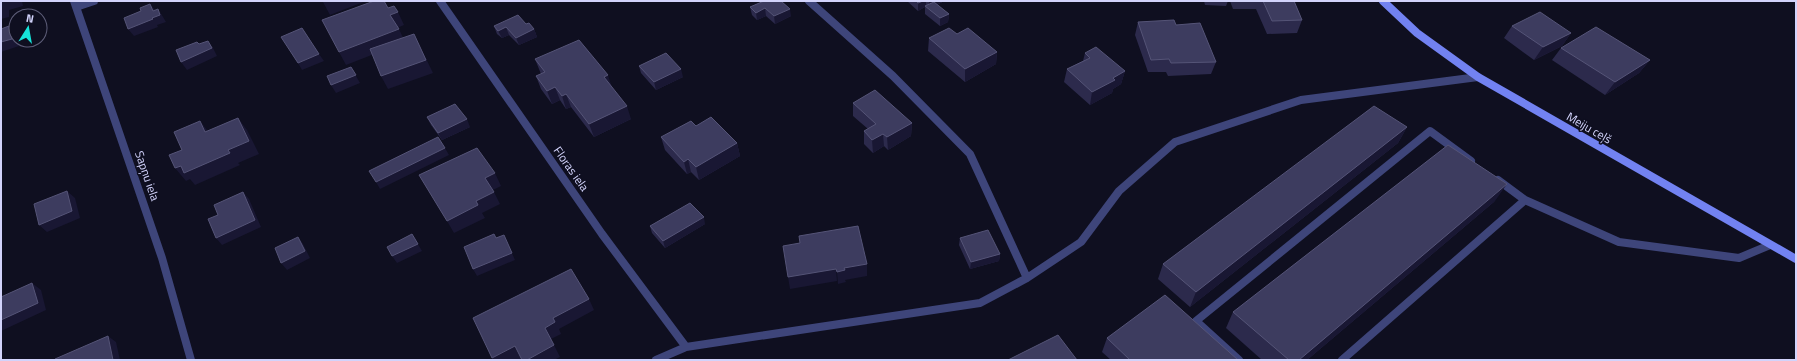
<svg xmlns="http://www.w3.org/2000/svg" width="1797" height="361" viewBox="0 0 1797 361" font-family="'Titillium Web',sans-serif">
<rect width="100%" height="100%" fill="#0f0f20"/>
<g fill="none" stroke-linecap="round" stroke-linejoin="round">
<path stroke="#3e457a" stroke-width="8" d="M1498,180l27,20 94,42 120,16 31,-13
M1239,360l-43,-39 234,-190 41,30
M1342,360l183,-160"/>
<path stroke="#3e457a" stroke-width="8" d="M74,1l88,257 29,102
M440,1l162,233 84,113
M809,1l84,75 77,78 57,124
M76,7l18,-6
M656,360l30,-13 294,-44 47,-25 54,-36 38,-51 56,-49 126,-42 177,-23"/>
<path stroke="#7282f1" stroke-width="8" d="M1383,1l34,32 61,44 318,182"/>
</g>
<path fill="#2c2a4c" d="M764,1l27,15 -16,8 -9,-8 -9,4 -5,-5 -2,-8z
M907,1h37l-7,4 12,9 -1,8 -8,4 -15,-12v-7l-7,4z
M1204,1h24l-2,5 -21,-1z
M1230,1h64l8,19 -5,13 -30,1 -11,-25h-23z
M1138,22l38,3 40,37 -5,12 -43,2 -2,-4h-18l-13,-37z
M526,24l8,5 3,8 -18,8 -10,-10 -7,3 -5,-4 -3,-8z
M1512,26l59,7 -9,13 -28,14 -30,-22z
M957,34l40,18 -1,12 -31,18 -37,-31 1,-13z
M1561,48l89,12 -11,13 -34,22 -53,-35z
M1085,53l40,18 -4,13 -8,5 -1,4 -22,12 -26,-23 3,-13 16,-8z
M535,59l96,60 -37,18 -23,-30 -5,2 -6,-9 -8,4 -11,-15 -5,-13 5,-2z
M639,66l44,11 -27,13 -15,-17z
M853,103l59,20 -1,13 -23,14 -4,-4 -11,7 -9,-9v-13l4,-2 -15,-13z
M427,117l43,10 -28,13 -11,-15z
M696,126l41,17 3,13 -41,24 -8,-8 -4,2 -22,-24 -4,-13z
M1407,127l-9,16 -208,164 -32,-28 5,-15z
M1495,201l-188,159h-45l-36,-32 7,-16z
M705,224l-40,24 -13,-15 -2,-7z
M960,238l40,16 -1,7 -29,8 -11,-24z
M1107,338l131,22h-127l-9,-8z"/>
<path fill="#191733" d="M1,1h21l1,5 -14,4v7l-8,2z
M325,1h41l-36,14 -7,-13z
M923,1h3v6l-1,-1v1l-7,4v-8z
M929,1h15l-15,8z
M150,4l6,7 2,-2 5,8 3,5 -9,3 1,2 -24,9 -6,-7 25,-18z
M765,8l1,8 -9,4 -1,-7z
M790,9l1,7 -16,8 -1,-8z
M398,12l6,13 -7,3 -7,-13z
M949,14l-1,8 -8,4v-8z
M9,26l7,7v7h1l2,6 -18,6v-10z
M506,27l3,8 -7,3 -4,-7z
M399,29l6,13 -59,23 -7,-13z
M534,29l3,8 -18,8 -3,-7z
M1571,33l-9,13 -28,14 9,-13z
M414,34l19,39 -45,16 -7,-13z
M208,41l5,7 4,8 -30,14 -6,-8 18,-18 -2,-2 6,7z
M997,52l-1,12 -31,18v-13z
M319,54l5,7 -22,9 -4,-7z
M1650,60l-11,13 -34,22 10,-13z
M351,67l9,16 -24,10 -5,-8z
M681,69l2,8 -27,13 -2,-8z
M1125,71l-4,13 -8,5 -1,4 -22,12 2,-13 21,-14z
M608,75l4,13 -8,-11z
M555,87l5,13 -8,4 -5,-13z
M566,94l5,13 -5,2 -4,-13z
M627,106l4,13 -37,18 -5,-13z
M238,118l9,12 12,24 -21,9 2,2 -45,20 -5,-6 -4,2 -11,-13 53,-18z
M467,119l3,8 -28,13 -4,-7z
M200,121l10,13 -5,-2z
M912,123l-1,13 -23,14 -1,-13z
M1407,127l-9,16 -208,164 6,-15z
M883,134l1,12 -11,7 -1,-13z
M737,143l3,13 -41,24 -3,-13z
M445,148l4,7 -69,34 -4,-7z
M688,159l3,13 -4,2 -3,-12z
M495,173l6,13 -10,5 -6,-13z
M1507,184l-12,17 -188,159h-8z
M67,191l8,7 5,20 -33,14 -8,-7z
M243,192l6,7 12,28 -39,18 -6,-7z
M494,192l6,12 -18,9 3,5 -31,15 -7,-12 29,-20z
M704,217l1,7 -40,24 -2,-7z
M412,234l10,17 -25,12 -5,-7z
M504,235l11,25 -38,16 -4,-7z
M298,237l5,7 7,14 -23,12 -6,-7z
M1000,254l-1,7 -29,8 1,-7z
M867,264v12l-22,4 1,2 -8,2 -1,-12 7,-4z
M836,269l1,12 -47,8 -2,-12z
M32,283l9,7 5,20 -45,21v-11z
M589,299l5,11 -35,19 2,5 -10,5 -6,-11 8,-10z
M108,336l8,6 4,18h-7z
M554,345l6,12 -6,3h-27z
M515,346l7,12 -4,2h-25l-1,-2z"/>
<path fill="#3d3c5f" stroke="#555477" d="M374,1h10l4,7 6,-2 4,6 -8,3 9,14 -60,23 -17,-32z
M764,1h17l9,8 -16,7 -9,-8 -9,5 -6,-6z
M916,1h7l-5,2z
M1263,1h31l8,19 -30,1z
M934,2l15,12 -9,4 -15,-12z
M150,4l3,7 5,-2 2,6 -8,3 1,1 -25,10 -4,-11 17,-7 -1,-3z
M1540,12l31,21 -28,14 -31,-21z
M518,15l8,9 3,-1 5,6 -18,9 -10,-11 -8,4 -4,-5z
M1174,20l2,5 24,-2 16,39 -45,1 -2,-4 -18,1 -13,-38z
M9,26l3,13 -11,3v-13z
M1596,27l54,33 -35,22 -54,-34z
M302,28l17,26 -21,9 -17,-26z
M949,28l8,6 11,-6 29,24 -32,17 -36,-31z
M414,34l12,26 -45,16 -11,-27z
M579,40l29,35 -4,2 23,29 -38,18 -23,-30 -4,2 -7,-9 -8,4 -11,-15 9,-4 -10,-13z
M208,41l4,7 -31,14 -5,-12 21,-8 2,2z
M1096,47l29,24 -12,7 2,2 -23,12 -25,-23 23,-11 -5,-5z
M666,53l15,16 -27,13 -15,-16z
M351,67l5,8 -25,10 -4,-9z
M875,90l37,33 -25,14 -4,-3 -11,6 -8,-9 12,-7 -23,-21z
M455,104l12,15 -29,14 -11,-16z
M1374,106l33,21 -211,165 -33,-28z
M711,117l26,26 -41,24 -8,-8 -4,3 -23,-25 30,-16 5,5z
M238,118l11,23 -21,9 2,3 -46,20 -3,-7 -6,2 -6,-13 13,-5 -8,-18 26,-11 5,11z
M438,137l7,11 -69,34 -7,-11z
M1448,145l59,39 -208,176h-10l-56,-48z
M477,148l18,25 -10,5 9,14 -18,9 2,4 -31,16 -28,-46z
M67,191l5,20 -33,14 -5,-21z
M243,192l12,28 -39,18 -8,-19 10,-4 -4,-10z
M690,203l14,14 -41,24 -13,-15z
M858,226l9,38 -23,4 1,2 -8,2 -1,-3 -48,8 -5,-31 17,-3 -1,-7z
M988,230l12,24 -29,8 -11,-24z
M412,234l6,10 -26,12 -5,-9z
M494,234l2,4 8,-3 8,18 -39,16 -9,-22z
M298,237l7,14 -24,12 -6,-15z
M571,269l18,30 -36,19 2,4 -10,6 9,17 -27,15h-5l-7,-14 -23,12 -19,-40z
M32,283l6,20 -37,17v-23z
M1165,295l73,65h-108l-23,-22z
M1058,335l19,25h-69z
M108,336l5,24h-58v-1z"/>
<g text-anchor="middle" stroke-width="3" stroke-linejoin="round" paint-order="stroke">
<g font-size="12" fill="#d2d3fb" stroke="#0f0f20">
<text transform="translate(1589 128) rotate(30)" y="4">Meiju ceļš</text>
<text transform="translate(571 169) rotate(55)" y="4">Floras iela</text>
<text transform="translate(147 176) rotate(71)" y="4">Sapņu iela</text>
</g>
</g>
<rect width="1797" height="361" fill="none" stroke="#d2d3fb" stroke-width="4"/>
<g transform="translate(28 28) rotate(11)"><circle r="19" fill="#0f0f20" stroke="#5d5d78"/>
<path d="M0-3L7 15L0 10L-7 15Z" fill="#16e3d9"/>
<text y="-6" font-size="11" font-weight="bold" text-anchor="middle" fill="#d2d3fb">N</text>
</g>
</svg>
